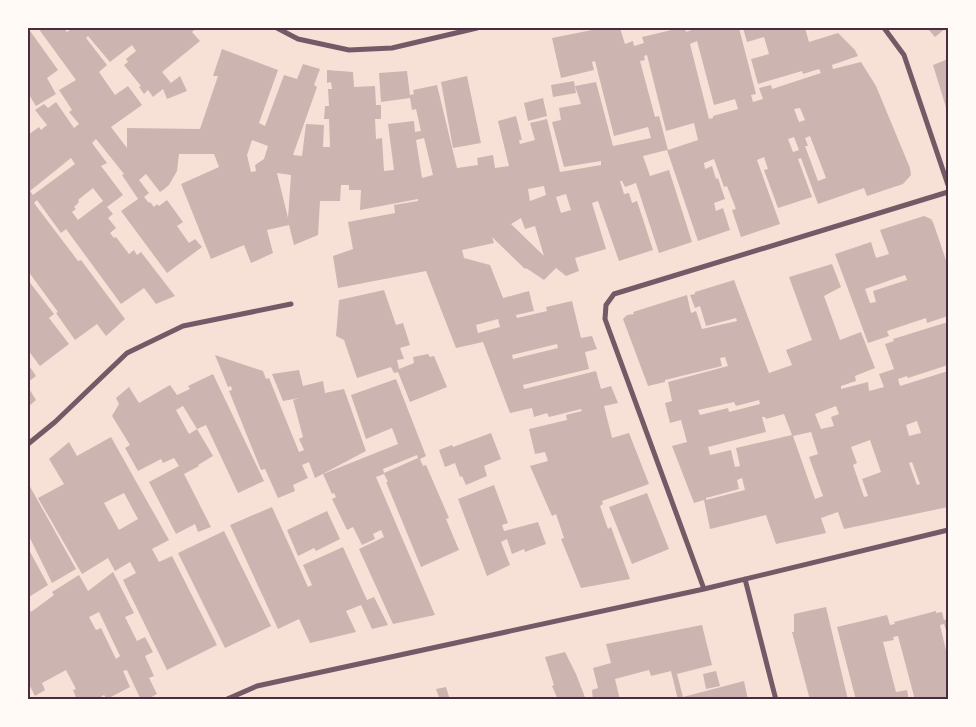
<svg xmlns="http://www.w3.org/2000/svg" width="976" height="727" viewBox="0 0 976 727" font-family="Figtree,sans-serif">
<rect width="100%" height="100%" fill="#f7e1d7"/>
<path fill="#ccb4b1" fill-rule="evenodd" d="M28,28l30,42 -11,8 9,16 -20,12 -8,-13z
M38,28h25l4,4 6,-4h123l-4,4 8,9 -38,31 9,11 9,-7 7,15 -20,8 -4,-10 -10,8 -5,-7 -4,4 -5,-7 2,-1 -17,-21 4,-3 -2,-3 10,-8 -4,-6 -22,17 -22,-26 -2,2 21,27 -8,7 16,23 13,-9 14,19 -31,22 16,21v-20l73,1 18,-53h-5l9,-27 56,21 -19,53 6,3 19,-51 13,4 6,-15 17,5 -6,16 3,2 -24,68 9,1 4,-32 18,1 -1,22h7l-1,-28h-5l1,-13h4l-1,-17h4l-1,-7 -4,1v-13l26,2 1,15 21,-1 1,19h5v14h-6l1,20 6,-1 2,33 10,-1 -6,-46 26,-3 1,11 6,-1 -5,-22 -4,1 -2,-12 -29,4 -2,-29 28,-2 3,24 4,-1 -1,-4 24,-5 20,83 21,-3 -1,-7 16,-3 2,13 14,-2 -11,-45 18,-5 6,24h-3l1,4 15,-4 -5,-17 17,-4 13,53 41,-7v-4l-37,6 -12,-45 9,-2 -2,-12 22,-4 -6,-18 21,-4 17,64 38,-8 -3,-11 -34,9 -19,-75 -3,1 2,8 -33,8 -9,-40 50,-10h18l5,16 8,-3 1,5 10,-3 -2,-6 38,-9h5l1,4 8,-3v-1h45l17,66 -5,1 2,7 10,-3 -4,-11 12,-3 1,4 49,-16 -2,-4 -16,5 -1,-3 -44,13 -7,-25 18,-5 -5,-17 -17,5 -4,-14h62l4,14 29,-9 17,17 3,6 -26,9 1,4 28,-7 15,24 34,82 1,7 -8,9 -36,12 -3,-8 -46,16 -17,-46 -3,1 14,38 -34,11 -14,-38 4,-1 -4,-12 -7,3 23,64 -39,13 -9,-27 4,-1 -9,-23 -3,1 -10,-28 -10,4 1,6 7,-3 4,13 2,-1 7,21 -11,4 2,8 7,-3 7,22 -32,11 -31,-91 -24,6 7,20 19,-6 23,72 -33,11 -23,-70 -11,4 -3,-6h-2l4,13 5,-1 3,10 5,-2 16,49 -34,11 -21,-60 -6,2 14,46 -31,9 4,13 -13,5 -10,-8 -12,12 -18,-12 -1,1 -33,-32 2,6 -32,7 2,8 26,7 13,33 26,-7 5,20 -18,4 1,3 30,-7 -1,-4 26,-6 9,37 11,-2 5,13 -12,3 4,17 -66,16 1,4 72,-18 5,18 10,-3 7,17 -14,3 8,32 17,-5 20,51 -47,17 1,3 -3,2 8,23 3,-2 19,52 -49,9 -20,-49 3,-1 -8,-24 -4,2 -22,-50 18,-5 -3,-9 -10,2 -6,-25 38,-9 -1,-5 16,-4 -1,-2 -32,8 -2,-4 -13,4 -2,-9 -22,5 -27,-71 -27,6 -30,-77 -88,17 -5,-32 20,-7 -5,-27 47,-9 -1,-8 24,-4v-2l-58,11 1,-20h-12v-5h-8l-1,16h-20l-2,34 -24,10 -5,-20 -22,5 6,23 -22,10 -7,-18 -33,14 -30,-75 38,-17 -5,-13h-35l-2,17 -8,14 -6,5 -3,2 -14,-18 -7,6 10,13 -5,4 5,6 1,-1 4,5 3,-3 2,2 8,-6 16,22 -6,4 12,17 6,-4 7,8 -35,26 -46,-62 17,-12 -16,-24 2,-1 -28,-35 -4,4 15,20 -6,3 22,29 -16,12 6,7 -5,4 8,10 -6,5 4,5 2,-1 13,17 5,-4 3,5 4,-3 34,44 -19,8 -12,-16 -23,16 -55,-75 -5,4 -24,-33 -3,3 44,58 3,-1 44,59 -19,17 -9,-12 -22,16 -19,-27 2,-1 -30,-41v-136l11,-8 2,3 6,-5 -12,-15 9,-6 4,4 8,-6 18,26 5,-4 -10,-12 3,-2 -13,-20 17,-10zM697,41l17,64 21,-6 3,10 -25,7v2l-4,1 -19,-75zM647,55l19,76 28,-8 4,17 -30,10 -9,-34 -4,1 -15,-56 5,-1 -1,-4zM800,108l5,12 -6,2 -5,-13zM810,136l16,42 -8,3 -13,-35h3l-3,-8zM794,137l5,13 -6,2 -5,-13zM424,138l9,37 -11,3 -6,-38zM252,140l16,6 -4,13 -9,6 1,6 -5,1 -4,-17zM71,158l4,6 -42,31 -3,-4zM277,173l14,2 -3,43zM544,186l2,9 -16,6 -2,-12zM93,188l10,13 -25,19 -6,-8 4,-3 -2,-2 5,-5 -1,-2zM566,194l5,16 -10,3 -5,-16zM521,218l4,11 10,-3 9,30 -33,-32zM498,319l2,8 -22,6 -2,-8zM557,344l1,4 -45,11 -1,-4z
M927,28h19l-11,9z
M948,59v55l-15,-49z
M467,76l14,67 -28,5 -12,-66z
M574,81l2,12 -23,4 -2,-12z
M543,98l4,18 -19,5 -4,-18z
M924,216l7,3 2,3 15,44v50l-21,7 -1,-5 -39,13 2,5 -21,7 -33,-89 36,-12 5,16 13,-4 -9,-24zM905,275l2,5 -34,11 3,11 -6,1 -5,-14z
M832,264l9,23 -17,9 16,44 21,-8 14,36 -20,8 1,5 -15,5v3l27,-7 1,9 15,-4 -5,-13 15,-5 -9,-25 9,-3 -1,-2 55,-17v43l-40,13 -1,-2 -9,3 2,7 48,-15v136l-104,22 -6,-17 -17,6 5,15 -50,11 -10,-29 -56,14 -6,-29 -10,3 -22,-57 15,-4 -6,-22 -11,3 -5,-20 7,-2 -4,-19 60,-16 -3,-9 -5,1 2,8 -57,14v2l-17,4 -25,-67 4,-4 7,-1 -1,-2 54,-17 4,18 5,-2 6,18 35,-8 -1,-3 -30,8 -6,-20 -5,2 -5,-13 5,-1v-2l39,-12 35,93 23,-8 -6,-15 26,-10 -23,-63zM759,400l1,4 -31,8 -1,-4 -28,7 -2,-5 36,-8 2,4zM836,406l3,8 -8,3 3,9 -13,3 -6,-15zM784,414l8,21 -56,13 4,18 -5,1 -4,-17 -21,5 -2,-8 58,-15 -4,-15h3l1,2zM917,421l4,12 -12,3 -3,-11zM811,432l7,22 -9,3 14,39 -8,3 -22,-63zM870,440l11,32 -19,7 6,17 -4,1 -11,-32 4,-2 -6,-16zM912,462l8,22 -3,1 -8,-22zM742,478l3,12 -39,10v-2l33,-9 -2,-9z
M28,280l26,34 -5,4 20,26 -29,22 -12,-16z
M384,290l12,35 7,-2 7,22 -10,3 4,11 -7,1 2,9 15,-6 -1,-6 15,-3 2,3 4,-1 13,31 -37,15 -12,-30 -4,1 -3,-6 -34,11 -13,-38 -8,-4 3,-36z
M215,355l48,16 3,8 3,-1 30,74 5,-2 -5,-11 4,-2 -10,-37 6,-2 -16,3 -11,-27 27,-4 4,16 20,-5 2,12 19,-4 22,62 -51,27 -6,-16 -7,3 6,13 -15,7 2,6 -17,7 -13,-29 -4,1 -32,-79 3,-1 -1,-4 -3,1z
M28,364l8,12 -8,6z
M213,374l51,107 -26,12 -32,-68 -9,4 16,27 -15,9 1,1 -15,8 27,53 -13,5 -3,-8 -19,10 -27,-52 30,-16 -5,-8 -11,5 -2,-4 -23,12 -13,-23 5,-3 -18,-29 7,-12 -3,-6 13,-11 10,16 31,-18 7,10 13,-6 -2,-3zM183,406l14,23 -8,5 -13,-24z
M396,379l30,77 -6,3 3,7 3,-1 23,53 -3,1 13,31 -38,17 -35,-85h2l-4,-8 -8,3 59,138 -42,9 -34,-75 25,-12 -3,-7 -8,4 2,5 -13,6 -9,-18 -6,3 -15,-31 4,-2 -2,-4 -2,1 -9,-20 75,-30 -6,-16 -26,11 -15,-44zM417,455l1,3 -34,15 -1,-4z
M28,387l8,13 -8,7z
M491,433l10,26 -17,7 3,10 -21,9 -4,-9 -2,1 -5,-14 -10,4 -6,-17 13,-5 1,2z
M111,437l58,103 -17,9 7,13 13,-6 45,89 -50,25 -44,-90 13,-7 -6,-11 -15,9 -7,-13 -26,16 -44,-76 26,-14 -15,-25 20,-17 8,14zM124,493l14,26 -19,11 -15,-27z
M28,483l48,86 -24,14 -24,-49z
M494,485l14,38 -6,2 2,6 34,-9 8,22 -21,8 -1,-3 -12,5 -5,-15 -6,3 9,23 -23,11 -29,-77z
M647,493l22,56 -37,15 -23,-57z
M272,507l36,80 4,-2 -9,-20 40,-18 24,53 7,-3 14,28 -16,4 -11,-24 -15,6 10,21 -46,11 -11,-24 -21,10 -48,-104z
M327,511l13,28 -24,12 -2,-3 -16,8 -11,-26z
M224,531l47,95 -46,22 -47,-95z
M28,548l20,37 -19,12 -1,-3z
M113,572l21,41 -9,4 12,24 8,-4 8,15 -8,4 9,20 -5,2 8,16 -11,6h-5l-14,-30 -4,1 7,16 -23,12 -3,-4 -8,5h-19l-4,-10 3,-1 -10,-19 -24,13 3,7 -10,6 -5,-10 -2,1v-81l3,6 23,-17 -2,-3 27,-17 9,16zM99,612l21,44 -4,3 -15,-31 -5,2 -7,-13z
M826,607l22,93h-38l-18,-68h2v-18z
M936,611v2l6,-1 2,8 4,-1v18l-4,-13 -4,1 8,34v37l-12,4h-21l-17,-64 -5,1 1,3 -11,2 13,50 11,-2 2,10h-53l-19,-73 50,-12 3,10 5,-1 -1,-2z
M702,625l10,40 -35,9 6,23 61,-16 4,19h-70l-7,-29 -20,5 -2,-6 -34,9 5,21h-27l-1,-10 6,-2 -5,-20 18,-5 -5,-19z
M565,652l11,22 10,26h-28l-6,-14 2,-1 -9,-28z
M716,671l4,15 -14,3 -3,-15z
M446,687l4,13h-10l-4,-11z"/>
<g fill="none" stroke-linecap="round" stroke-linejoin="round">
<path stroke="#755966" stroke-width="5" d="M277,28l21,11 51,11 43,-2 85,-20
M884,28l20,27 44,130
M28,444l27,-22 72,-69 56,-27 108,-22
M745,579l31,121
M704,589l-99,-270 1,-14 8,-11 334,-102
M225,700l32,-14 447,-97 244,-59"/>
</g>
<rect width="976" height="727" fill="none" stroke="#fffaf5" stroke-width="58"/>
<rect x="29" y="29" width="918" height="669" fill="none" stroke="#4a2c40" stroke-width="2"/>
</svg>
